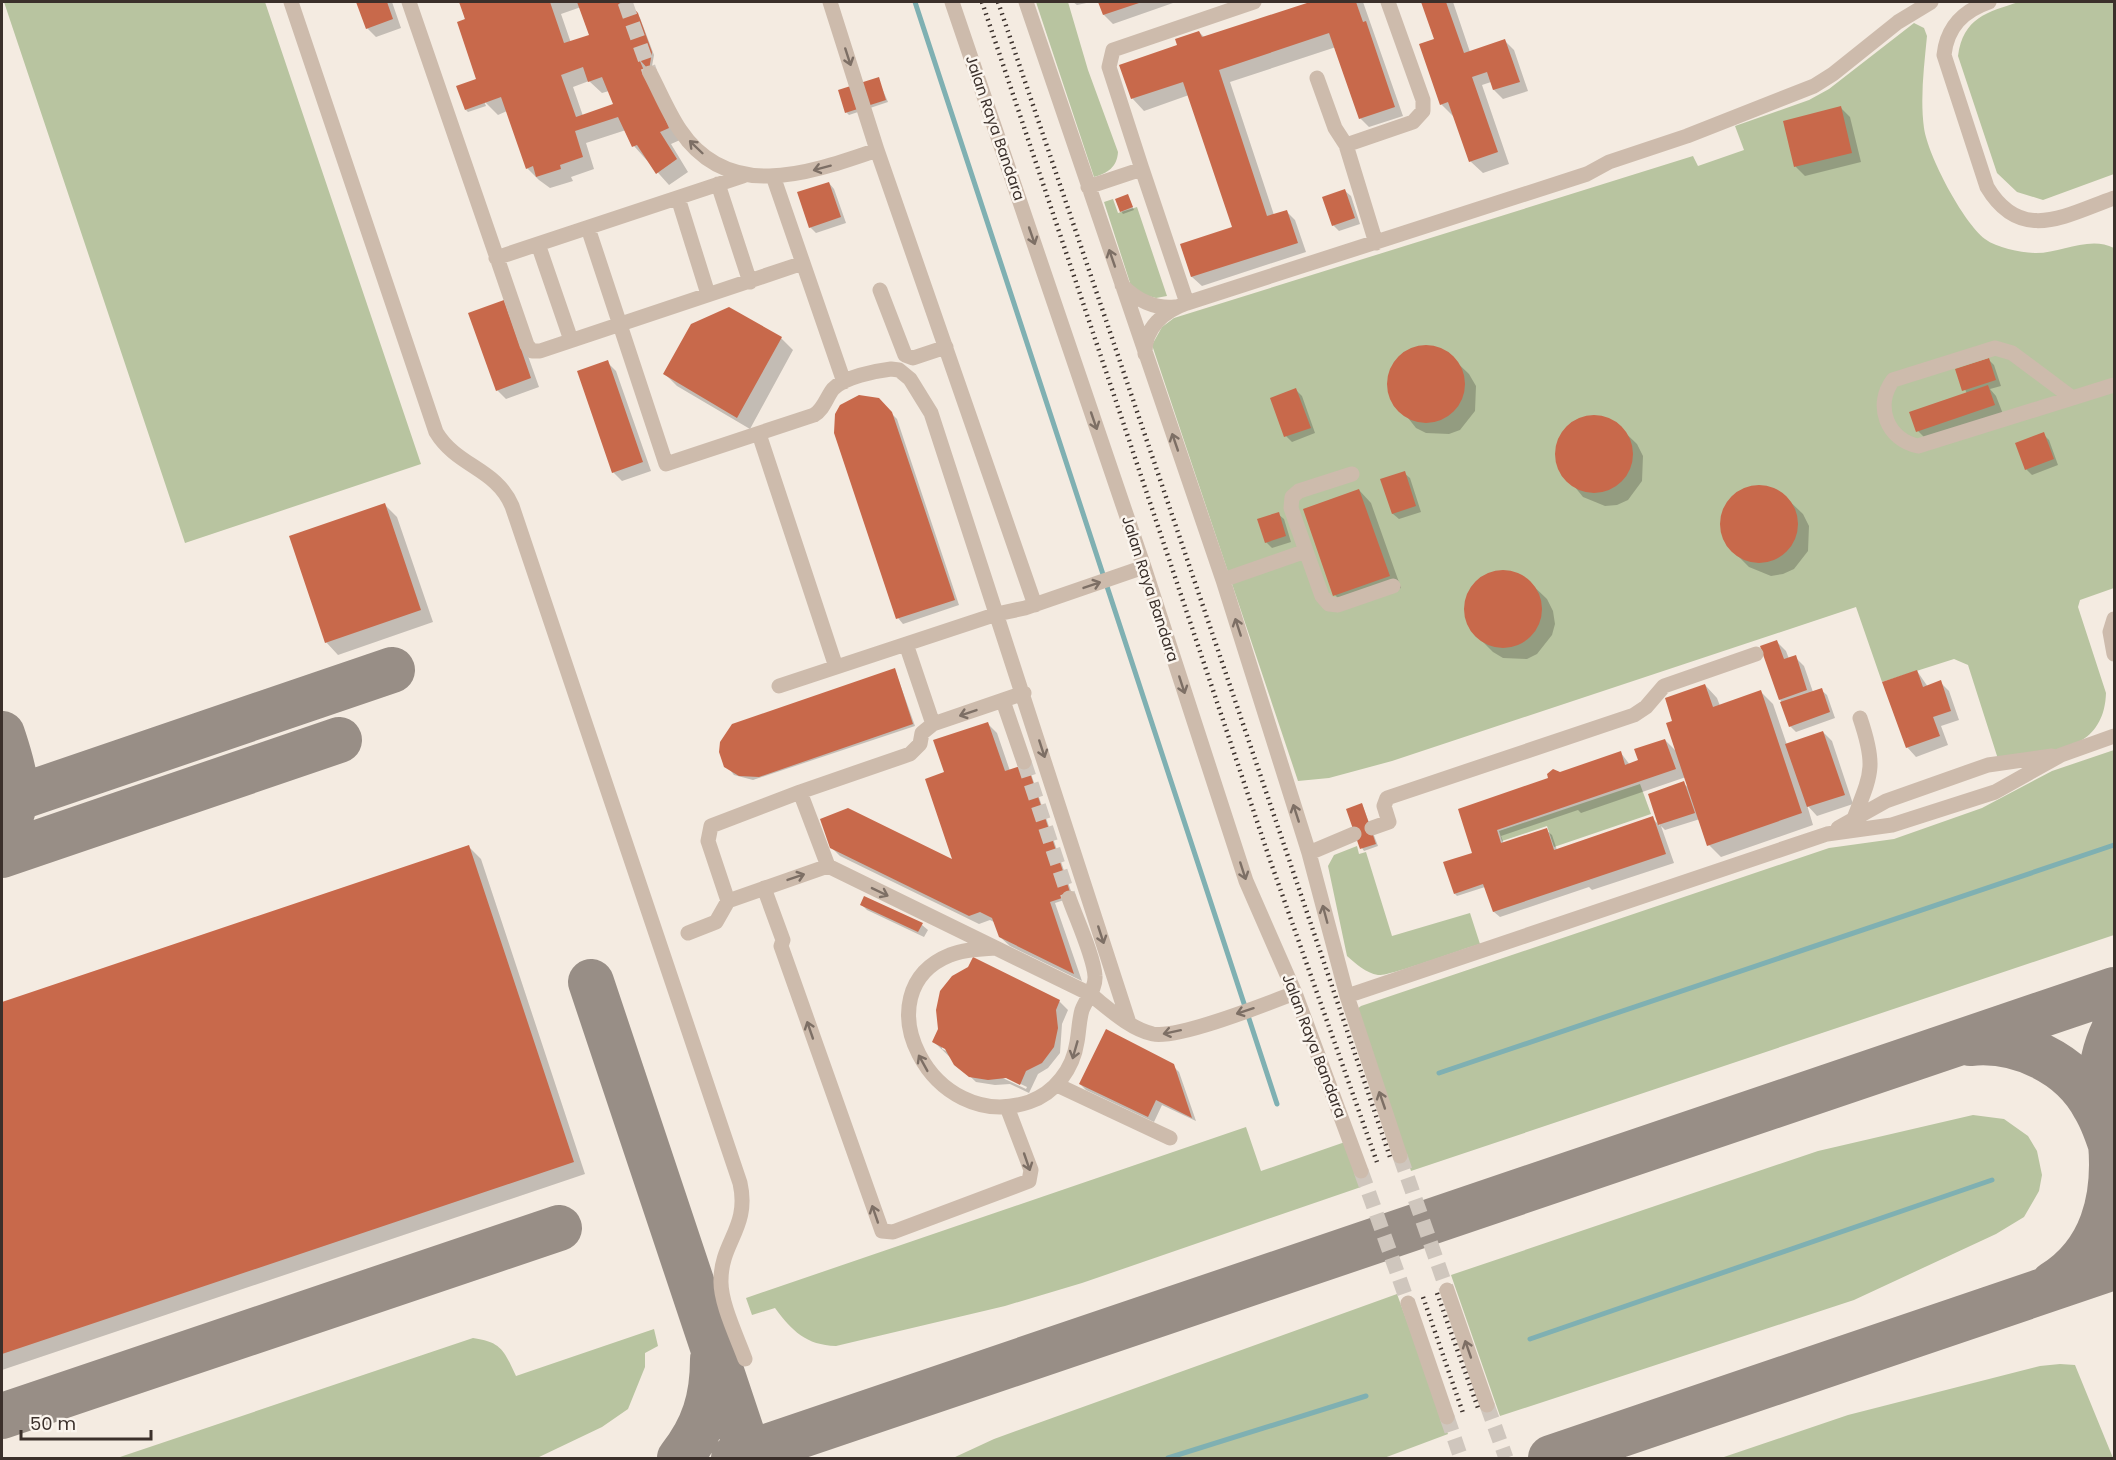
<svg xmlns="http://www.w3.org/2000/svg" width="2116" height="1460" viewBox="0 0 2116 1460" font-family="Poppins,sans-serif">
<rect width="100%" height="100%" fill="#f4ebe1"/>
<path fill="#b8c4a0" d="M4,2h261l156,462 -236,79z
M1036,2h32l20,68 30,82c-1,15 -10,21 -24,25z
M2019,2h95v172l-71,26 -26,-8 -20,-19 -39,-117c5,-38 29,-44 61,-54z
M1914,23l10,5 3,8c-3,31 -7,62 -3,92 4,28 39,94 61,111 12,9 34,13 49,14 26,1 55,-18 80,-5v340l-34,12 -2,7 28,86c-2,61 -60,60 -108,66l-30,-94 -14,-6 -72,23 -26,-75 -464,154 -63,17 -31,3 -146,-436 10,-18 12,-9 519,-162 5,10 46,-16 -9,-24 74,-26 20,-11z
M1113,199l5,14 19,-6 30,89 -11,2 -23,-6 -29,-90z
M2114,750v185l-703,236 -53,-154 -1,-8 4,-3 468,-158 65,-9 88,-31 70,-37z
M1640,784l11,30 -97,33 -7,-21 -45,15 -3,-10z
M1357,846l2,8 7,-2 26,84 78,-23 10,31c-15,4 -92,33 -102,31 -12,-2 -22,-11 -31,-19l-19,-90 6,-11z
M1973,1115l31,4 24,17 9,15 5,24 -3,16 -15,26 -28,17 -142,66 -354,116 -49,-141 367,-124z
M1246,1127l15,44 84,-29 16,45 -279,96 -77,23 -169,40c-30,-1 -44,-15 -61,-38l-23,7 -6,-17z
M1397,1294l51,140 -64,24h-431l41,-19z
M654,1329l4,17 -13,7v14l-17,42 -26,18 -65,31h-420l356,-120c29,4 31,13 43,38z
M2060,1364l15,1 38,93h-392l127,-43 192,-49z"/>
<path fill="#0003" fill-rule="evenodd" d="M358,2h34l9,26 -25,9 -9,-9z
M461,2h162l4,3v-2l13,15 14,37 -3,17 29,68 -9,4 17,28 -19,13 -35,-39 -8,-16 -40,13 8,26 -23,8 2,4 -23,7 -11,-8 -12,-12 -20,-57 -9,4 -14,-14 2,5 -18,6 -2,-2 14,-25zM581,7l10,29 -20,7 -10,-29zM589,81l13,12 7,-2 6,14 -32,11 -10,-29z
M1073,2h18l-14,3z
M1100,2h73v1l-60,21 -9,-9z
M1315,2h48l40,114 -34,11 -9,-9 -24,-71 -106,35 44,133 12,-4 9,9 11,32 -104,34 -10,-9 -10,-32 51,-17 -44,-133 -45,16 -12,-13 47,-52 20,-14 6,6z
M1423,2h30l17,50 35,-11 9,9 14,41 -25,8 -9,-9 -3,-8 -9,3 27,79 -26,9 -13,-12 -16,-44 -13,-13 -5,-65z
M878,79l10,23 -39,13 -3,-3z
M1841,108l9,9 11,45 -56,14 -9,-9 -11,-45z
M829,183l5,6 12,34 -30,10 -6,-6z
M1345,191l6,5 9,28 -21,7 -6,-6z
M1127,196l7,14 -11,4 -2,-3z
M512,311l27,76 -33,12 -9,-9z
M781,338l12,12 -43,79 -73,-43 -12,-12z
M1421,346l13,1 12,5 23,22 7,12 -1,25 -15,19 -11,4 -23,-1 -10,-5 -27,-34 2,-24 7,-11 11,-9z
M1989,360l5,5 7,21 -11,3 6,7 7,18 -76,26 -9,-9 49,-37 -10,-24z
M607,362l9,9 35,100 -29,10 -9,-9z
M1296,390l6,6 13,37 -23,9 -6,-6z
M878,400l19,19 62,186 -56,19 -5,-6z
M1589,416l13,1 12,5 23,22 6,12 -1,25 -14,19 -11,5 -12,1 -22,-9 -26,-32 1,-25 8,-12 10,-8z
M2043,434l6,6 9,25 -26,10 -6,-6z
M1404,473l6,5 11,34 -22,7 -6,-5 -11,-34z
M1755,486l13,1 12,5 23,22 6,12 -1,25 -14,18 -11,5 -12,2 -22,-9 -13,-13 -13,-20 1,-24 7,-12 11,-8z
M1359,490l12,13 30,85 -54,19 -12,-12z
M385,505l12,12 36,105 -95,33 -12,-13z
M1278,514l6,5 7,23 -19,6 -6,-6z
M1498,571l14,1 12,5 23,22 6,12 2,13 -3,11 -15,19 -10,5 -24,-1 -10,-6 -13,-13 -13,-20 1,-25 7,-11 11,-8z
M1777,642l9,9 3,8 6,-2 9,9 9,26 8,-2 6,5 8,23 -39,14 -6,-6 -10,-27z
M895,670l20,56 -162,54 -19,-5 -12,-15z
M1917,671l11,16 12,-5 9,9 10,29 -18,6 7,19 -32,12 -9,-10z
M1705,685l12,13 3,8 41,-14 12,12 14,41 36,-13 9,9 21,63 -36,12 -10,-11 6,20 -92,32 -12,-12 -9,-26 -35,11 -4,-4 13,37 -82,27 -3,-3 -89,30 -6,-5 -9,-25 -28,9 -2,-2 21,-36 -16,-48 161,-57 9,12 10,-4 25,-21 13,13 -4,-31zM1686,777l4,12 -7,-6 -34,11 11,32 -8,-8 -95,32 -5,-15 -6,-5 -42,14 -3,-8 77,-26 3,3z
M988,724l9,9 13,38 16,-6 3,3 44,129 -18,6 27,78 -72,-35 -10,-9 -4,-14 -6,-3 -11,4 -139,-68 -9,-9 124,15 -9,-89z
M1362,804l16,42 -14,5 -2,-3z
M468,846l13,13 104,315 -583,196v-366z
M865,898l57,27 6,5 -4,7 -57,-27 -6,-6z
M1059,1001l9,9 -6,14 -2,29 -12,15 -10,6 -9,19 -19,-9 -15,1 -19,-3 -42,-40zM942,1046l85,41 -1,2 -84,-40z
M1173,1066l6,6 17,49 -34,-16 -8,17 -68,-32 -6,-6z"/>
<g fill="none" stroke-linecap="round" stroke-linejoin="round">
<path stroke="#7fb0b2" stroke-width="5" d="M915,2l362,1102
M1439,1073l675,-228
M1530,1339l462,-159
M1168,1458l198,-62"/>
<path stroke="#988e86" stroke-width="46" d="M2,734c11,34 21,60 4,94
M2,803l390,-133
M2,855l337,-115
M591,982l159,476
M1970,1043c48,-5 102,20 125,64 9,15 14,31 19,47
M2105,1126c-7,-33 -6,-65 9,-96
M2053,1284c50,-31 63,-86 58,-141
M2,1416l557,-188
M680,1458c24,-30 33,-60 33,-99
M734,1458l1380,-468
M1551,1458l563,-191"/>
</g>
<path fill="#c8694b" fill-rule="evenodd" d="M356,2h31l6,17 -27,10z
M459,2h91l14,41 25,-8 -12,-33h42l5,16 4,-16 10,11 14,39 -3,18 -10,-11 30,69 -9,4 17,27 -21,15 -19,-29 -5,2 -14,-30 -43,14 8,26 -23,8 1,4 -25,8 -3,-11 -7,3 -25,-72 -36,13 -9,-24 20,-7 -19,-57 8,-3zM583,67l5,15 14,-5 11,27 -37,13 -15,-42z
M1098,2h44l-39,13z
M1310,2h46l7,20 3,-1 29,86 -36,12 -30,-86 -110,37 48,146 20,-6 11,33 -107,34 -11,-33 52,-17 -49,-145 -52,17 -12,-34 58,-20 -2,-6 24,-8 3,6z
M1421,2h25l18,51 41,-14 15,43 -27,8 -6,-18 -15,5 26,75 -29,10 -21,-60 -8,3 -21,-61 15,-5z
M879,77l7,23 -41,13 -7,-23z
M1841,106l11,47 -58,14 -11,-46z
M829,182l12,35 -32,11 -12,-36z
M1345,189l10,29 -23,8 -10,-29z
M1128,194l5,13 -13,5 -5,-13z
M504,300l27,78 -35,13 -28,-78z
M729,307l53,30 -45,81 -74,-44 28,-50z
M1387 384a39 39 0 1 1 78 0a39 39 0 1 1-78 0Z
M1989,358l7,22 -34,11 -7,-22z
M608,360l35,102 -31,11 -35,-102z
M1988,385l7,20 -79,27 -7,-20z
M1296,388l15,40 -27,9 -14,-39z
M859,395l20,3 13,14 63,188 -59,19 -62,-186 1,-19 5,-9z
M1555 454a39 39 0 1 1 78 0a39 39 0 1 1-78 0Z
M2044,432l10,27 -29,11 -10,-27z
M1405,471l11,35 -24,8 -12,-35z
M1720 524a39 39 0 1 1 78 0a39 39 0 1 1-78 0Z
M1359,489l31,87 -57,20 -30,-87z
M385,503l36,107 -96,33 -36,-107z
M1279,512l7,24 -21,7 -8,-24z
M1464 609a39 39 0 1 1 78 0a39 39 0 1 1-78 0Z
M1777,640l7,19 12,-4 11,35 -28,10 -19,-54z
M895,668l18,56 -154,53 -20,-1 -15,-9 -5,-15 1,-10 12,-18z
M1917,670l6,17 18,-7 10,31 -18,6 7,19 -34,12 -24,-66z
M1705,684l8,23 48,-17 41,123 -95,33 -41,-123 6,-2 -7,-23z
M1822,688l8,24 -41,15 -9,-25z
M988,722l17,49 22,-7 44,131 -21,7 24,72 -75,-37 -7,-19 -12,-6 -11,4 -139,-68 -10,-29 28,-11 104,51 -27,-80 19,-7 -11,-32z
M1823,731l22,64 -38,12 -22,-63z
M1665,739l11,30 -179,61 4,13 46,-15 7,22 99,-34 13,38 -173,58 -10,-28 -29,10 -11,-32 29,-9 -14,-44 90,-31 -1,-4 6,-5 7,3 61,-21 4,14 13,-5 -4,-11z
M1684,781l11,32 -37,12 -10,-31z
M1362,803l14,41 -16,5 -14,-40z
M469,845l105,317 -572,192v-352z
M864,896l59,27 -5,9 -58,-27z
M973,957l87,43 -4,10 2,18 -4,19 -12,16 -16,8 -6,14 -14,-7 -18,2 -19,-3 -15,-12 -9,-16 -13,-7 6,-13 -2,-19 4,-19 12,-15 16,-9z
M1106,1029l68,35 18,54 -36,-18 -8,17 -69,-33z"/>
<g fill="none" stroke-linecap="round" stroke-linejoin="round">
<path stroke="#cfc6bd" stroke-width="15" stroke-dasharray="15 8" stroke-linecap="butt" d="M625,2l25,71
M1024,762l45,136
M1400,1156l47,134
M1361,1171l47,132
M1487,1405l19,53
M1447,1417l14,41"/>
<path stroke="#cdbbac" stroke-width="15" d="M291,2l145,430c21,35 60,36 76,74l228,677c10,44 -19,59 -19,97 -1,22 16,57 24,79
M409,2l118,343 5,6h8l263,-88
M830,2l47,148 158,455
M952,2l192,565 102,314 49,112 66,178
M1026,2l197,578 86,273 38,143 53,160
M1989,2c-26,9 -42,25 -45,53l43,132c34,57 79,28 127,11
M650,73c10,19 18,39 30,57 49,73 130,43 197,20
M1317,78l18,50 11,17 30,98
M1346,145l67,-23 10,-11v-11l-35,-98
M1142,169l-33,-102 4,-17 141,-48
M773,176l71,206
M718,184l32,98
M1088,187l54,-18 45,134 400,-129 22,-12 78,-26 127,-50 19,-12 65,-52 33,-20
M678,198l30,96
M588,228l78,236 148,-49c10,-6 12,-17 19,-26 11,-12 42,-18 58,-20l8,1 11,9 21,34 198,610
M538,244l33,96
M496,258l247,-82
M1122,285c14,15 33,24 53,22
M880,290l25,65 8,3 33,-11
M1145,354c-1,-26 19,-43 42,-51
M2071,397l-59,-44 -17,-5 -102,32c-19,25 -6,60 25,66l196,-61
M759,434l77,233
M1306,551l-15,-43 1,-11 7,-6 53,-17
M1223,580l83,-29 16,45 7,8 9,1 55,-19
M2114,619l-4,13 4,22
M906,644l27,80 -11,9 -2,11 -10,10 -110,38 28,74 262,128c18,14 40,35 63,40 26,5 113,-30 142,-41
M779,686l218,-72 28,-6 119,-41
M1003,701l21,61
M933,724l91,-31
M800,792l-89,34 -3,15 20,60 100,-35
M1853,821c18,-47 24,-53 7,-103
M1372,828l17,-6 -5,-16 3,-8 247,-83 12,-8 18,-21 92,-32
M1838,828l48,-27 102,-36 64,-9
M1309,853l45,-19
M764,888l19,52 -2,6 101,285 11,1 136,-51 2,-11 -24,-63
M688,933l28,-11 12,-21
M995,948c-14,1 -31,1 -45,7 -90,36 -19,180 79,147 26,-9 44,-33 48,-60 2,-11 2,-22 5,-32 4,-11 14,-21 13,-34 -1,-19 -19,-58 -26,-78
M1347,996l480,-162 65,-9 103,-33 66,-37 53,-19
M1057,1085l113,53
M1447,1290l40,115
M1408,1303l39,114"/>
<path stroke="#3b302b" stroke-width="4.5" stroke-dasharray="1.5 4.5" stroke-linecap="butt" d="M982,2l289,861 107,302
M998,2l393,1158
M1437,1293l41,115
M1423,1297l40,116"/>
</g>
<defs><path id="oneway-shaft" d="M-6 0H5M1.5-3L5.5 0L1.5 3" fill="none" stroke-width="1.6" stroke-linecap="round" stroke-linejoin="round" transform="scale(1.5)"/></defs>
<g stroke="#7d6f65">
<use href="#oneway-shaft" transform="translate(848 57) rotate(72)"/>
<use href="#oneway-shaft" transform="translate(696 147) rotate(-136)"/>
<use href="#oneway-shaft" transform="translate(822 168) rotate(165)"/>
<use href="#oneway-shaft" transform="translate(1032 236) rotate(71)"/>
<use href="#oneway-shaft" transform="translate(1112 258) rotate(-109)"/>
<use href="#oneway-shaft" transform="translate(1094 421) rotate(71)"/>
<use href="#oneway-shaft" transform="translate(1175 442) rotate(-109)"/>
<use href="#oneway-shaft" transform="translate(1092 585) rotate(-19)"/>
<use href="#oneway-shaft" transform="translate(1238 627) rotate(-108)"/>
<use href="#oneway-shaft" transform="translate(1182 685) rotate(72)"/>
<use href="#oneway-shaft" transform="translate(968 713) rotate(161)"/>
<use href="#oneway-shaft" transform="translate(1042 749) rotate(72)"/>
<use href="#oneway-shaft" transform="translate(1296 813) rotate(-108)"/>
<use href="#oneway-shaft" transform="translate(1243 871) rotate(72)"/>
<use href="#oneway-shaft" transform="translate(796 877) rotate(-19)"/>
<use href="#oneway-shaft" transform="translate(880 892) rotate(26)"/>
<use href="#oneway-shaft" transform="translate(1325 914) rotate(-105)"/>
<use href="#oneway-shaft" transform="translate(1101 935) rotate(72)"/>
<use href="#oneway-shaft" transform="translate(1245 1011) rotate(162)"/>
<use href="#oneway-shaft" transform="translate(810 1030) rotate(-109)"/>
<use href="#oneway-shaft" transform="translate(1172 1032) rotate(168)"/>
<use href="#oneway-shaft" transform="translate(1075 1050) rotate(106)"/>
<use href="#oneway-shaft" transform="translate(923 1063) rotate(-119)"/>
<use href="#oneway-shaft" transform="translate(1382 1100) rotate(-109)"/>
<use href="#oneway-shaft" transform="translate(1027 1162) rotate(71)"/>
<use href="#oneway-shaft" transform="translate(875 1214) rotate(-109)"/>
<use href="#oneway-shaft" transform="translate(1468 1349) rotate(-109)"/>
</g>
<g text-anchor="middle" stroke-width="5" stroke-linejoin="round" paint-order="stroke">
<g font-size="15" fill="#3b302b" stroke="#fbf5ee">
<text transform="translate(995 128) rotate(71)" y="5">Jalan Raya Bandara</text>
<text transform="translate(1150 589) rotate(72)" y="5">Jalan Raya Bandara</text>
<text transform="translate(1314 1046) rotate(69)" y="5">Jalan Raya Bandara</text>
</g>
</g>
<rect width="2116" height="1460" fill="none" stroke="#3b302b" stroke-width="6"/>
<path d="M21 1430v9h130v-9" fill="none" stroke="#3b302b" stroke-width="3"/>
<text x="30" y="1430" font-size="18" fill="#3b302b" stroke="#fbf5ee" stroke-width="4.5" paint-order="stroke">50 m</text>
</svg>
